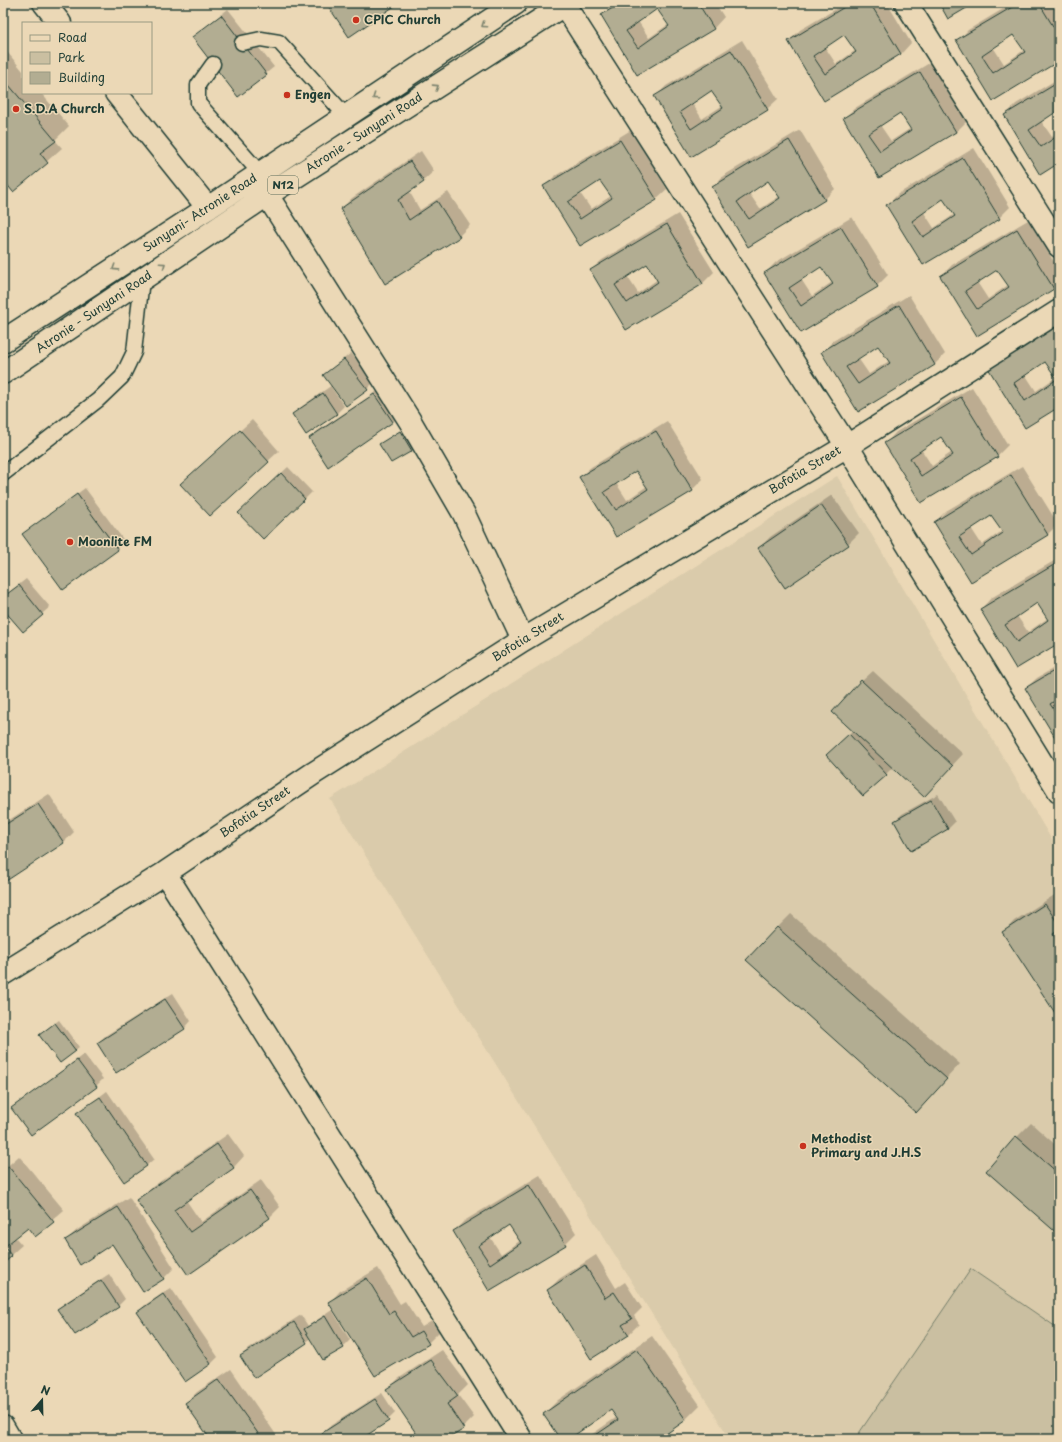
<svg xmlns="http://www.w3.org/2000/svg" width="1062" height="1442" viewBox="0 0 1062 1442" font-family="'Playpen Sans',sans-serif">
<rect width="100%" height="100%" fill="#ebd8b6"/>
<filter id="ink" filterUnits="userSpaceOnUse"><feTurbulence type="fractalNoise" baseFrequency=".025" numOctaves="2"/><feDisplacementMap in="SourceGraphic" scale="8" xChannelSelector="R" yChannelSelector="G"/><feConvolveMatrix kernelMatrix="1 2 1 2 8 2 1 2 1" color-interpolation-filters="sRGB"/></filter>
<g filter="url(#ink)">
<path fill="#dacbab" d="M837,476l222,376v587h-329l-400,-640z"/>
<path fill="#cabfa1" stroke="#747e6a" d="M971,1269l88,60v110h-204z"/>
<path fill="#0003" fill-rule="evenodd" d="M615,3h100l9,14 -10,11 -77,46 -35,-59zM657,8l12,16 -20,14 -11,-17z
M846,3h41l24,40 -10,11 -77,46 -35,-59 11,-11zM845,34l11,16 -20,14 -11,-17z
M1013,3h43l3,5v52l-66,39 -35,-58 10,-11zM1014,33l10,17 -20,14 -11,-17z
M228,9l46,58 -36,29 -45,-59z
M742,40l36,59 -11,10 -76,46 -36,-58 11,-11zM711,89l12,16 -21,14 -10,-16z
M3,47l20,24v22h18l28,33 -14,14 7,8 -49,43 -8,-10 -2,2z
M931,62l36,59 -11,11 -76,45 -36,-59 11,-10zM900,111l11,17 -20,13 -11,-16z
M1059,78v30l-18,13 11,16 7,-4v29l-19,11 -35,-58 11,-11z
M631,130l36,59 -11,10 -76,46 -36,-59 11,-10zM600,179l11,17 -20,13 -11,-16z
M800,130l35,59 -11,11 -76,45 -35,-58 10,-11zM768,180l12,16 -20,13 -11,-16z
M974,148l36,59 -11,11 -76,46 -36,-59 11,-11zM943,198l12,16 -21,14 -11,-17z
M421,151l13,20 -11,10 -14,10 11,19 28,-18 22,33 -11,11 -118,-27 11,-11z
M678,214l36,58 -11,11 -76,46 -36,-59 11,-10zM647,263l11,16 -20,14 -11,-17z
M852,217l36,58 -11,11 -76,46 -36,-59 11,-11zM821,266l11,16 -20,14 -11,-17z
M1028,220l31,50v13l-6,6 -76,46 -36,-59 11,-11zM997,269l11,16 -20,14 -11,-17z
M909,295l36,59 -11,11 -76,46 -35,-59 10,-11zM878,345l11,16 -20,13 -11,-16z
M1059,322v84l-34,20 -35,-58zM1045,361l11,16 -20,14 -11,-17z
M351,353l23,29 -7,7 -36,-2 13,19 -7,7 -30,20 -14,-19 8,-7 31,-22 -8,-10z
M972,387l36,58 -11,11 -76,46 -35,-59 10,-11zM941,436l11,16 -20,14 -11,-17z
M382,388l18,27 -7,7 -83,16 7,-7z
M252,420l27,31 -69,64 -18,-42z
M667,421l36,58 -11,11 -76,46 -36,-59 11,-10zM636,470l11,16 -20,14 -11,-17z
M403,429l11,18 -3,3 -27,-9z
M1022,466l36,58 -11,11 -76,45 -36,-58 11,-11zM991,514l11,17 -20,14 -11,-17z
M288,467l24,25 -7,7 -59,7z
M85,488l40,54 -62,47 -40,-55z
M832,495l27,38 -11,11 -89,4 11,-11z
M1059,558v84l-42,26 -36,-59 10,-11zM1037,602l11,16 -20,14 -11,-16z
M26,579l24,28 -27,23 -20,-23v-10z
M1059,665v77l-33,-54 11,-10z
M873,671l90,83 -29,31 -41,-18 -7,7 -52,-26 19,-18 9,-49z
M49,794l25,38 -11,11 -60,38v-57z
M938,794l17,28 -7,7 -53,-8 7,-7z
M1056,894l3,4v119l-55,-85 10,-11z
M791,914l169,150 -44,47 -139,-183z
M173,993l18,28 -7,8 -86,14 7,-7z
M59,1020l20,27 -18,15 -18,-30z
M84,1054l19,25 -7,7 -83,22z
M107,1091l47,68 -8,7 -68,-53z
M1031,1123l28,25v86l-42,-97z
M228,1134l16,22 -10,11 -48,33 15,22 60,-42 19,27 -11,11 -80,55 -52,-73 11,-10z
M19,1156l45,54 -29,25 -7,-9 -13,11 7,8 -19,17v-92z
M540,1175l36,58 -11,11 -76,46 -35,-59 10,-10zM510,1224l11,16 -20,14 -11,-17z
M129,1197l45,71 -10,10 -21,13 -30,-48 -47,-3 11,-10z
M596,1255l20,33 9,-6 17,26 -8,8 5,8 -11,11 -80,-45 11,-11z
M378,1268l22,36 5,-3 17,26 10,-6 7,11 -11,11 -52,32 -46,-73 10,-11z
M109,1274l16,25 -7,7 -60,3 8,-7z
M171,1288l47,69 -7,7 -73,-52 7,-7z
M332,1310l18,30 -7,7 -32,-9 -56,38 -14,-20 7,-7 53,-34 7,11z
M652,1336l48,69 -14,14 -29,20h-72l32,-22 -5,-8 -45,30h-6l-17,-25 14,-14z
M442,1350l26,35 -10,10 16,22 -11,11 -17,11h-24l-34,-50 10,-10z
M231,1369l48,70h-67l-26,-36 11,-11z
M382,1393l13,20 -7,7 -29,19h-32l-4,-6 7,-7z"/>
<path fill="#b2ad92" stroke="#1f3d34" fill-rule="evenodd" d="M326,3h73l-50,34z
M621,3h77l16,26 -77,46 -36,-60zM657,9l12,17 -31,22 -12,-17z
M851,3h19l31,51 -77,47 -36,-60zM844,35l12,17 -31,22 -12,-18z
M939,3h36l-27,16z
M1019,3h20l20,33v25l-66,40 -37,-61zM1013,35l12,17 -32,21 -11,-17z
M221,15l46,60 -29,22 -46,-60z
M731,50l37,60 -77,47 -37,-61zM711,91l12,17 -32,21 -11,-17z
M920,72l36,60 -77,46 -36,-60zM900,113l11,17 -31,21 -12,-17z
M3,78l53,63 -16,12 8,10 -35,29 -8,-10 -2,2z
M1059,82v28l-30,20 12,17 18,-12v28l-19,12 -36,-60z
M620,140l37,60 -77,46 -37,-60zM600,181l12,17 -32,21 -12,-17z
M789,140l36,60 -77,47 -36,-60zM768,181l12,17 -31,21 -12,-17z
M963,158l37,61 -77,46 -37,-60zM943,199l12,17 -32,21 -11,-16z
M410,161l14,21 -26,18 11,20 28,-19 23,36 -75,47 -45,-75z
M667,224l36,60 -77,46 -36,-60zM647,264l11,18 -31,21 -12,-18z
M841,227l37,60 -77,46 -37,-60zM821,267l12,17 -32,22 -12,-18z
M1017,229l37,60 -77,47 -37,-60zM997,270l12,17 -32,22 -12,-18z
M899,305l36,60 -77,47 -37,-60zM878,346l12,17 -32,21 -12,-17z
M1059,325v82l-34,21 -37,-60zM1045,362l12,17 -32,22 -11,-18z
M344,359l24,31 -22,16 -23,-31z
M323,393l14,21 -31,21 -14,-21z
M374,394l19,28 -65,45 -19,-29z
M961,397l37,60 -77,46 -37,-60zM941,437l12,18 -32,21 -11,-18z
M240,430l29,32 -59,54 -30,-32z
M400,431l12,20 -21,12 -12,-19z
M656,431l37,60 -77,46 -37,-60zM636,471l12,18 -32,21 -12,-18z
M281,473l24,26 -42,40 -25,-26z
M1011,475l37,60 -77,47 -37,-60zM991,516l12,17 -32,22 -12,-18z
M77,494l41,56 -55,40 -41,-56z
M821,505l28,40 -64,43 -27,-40z
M1057,563l2,4v76l-43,26 -36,-60zM1037,603l11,17 -31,22 -12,-17z
M19,585l24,30 -20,17 -20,-23v-12z
M1059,668v30l-9,6 9,13v27l-34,-56z
M861,680l92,86 -29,31 -92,-85z
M849,734l38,41 -24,21 -37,-41z
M931,800l17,29 -37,22 -17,-30z
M38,804l26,39 -61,40v-57z
M1045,904l14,21v5l-6,4 6,9v76l-57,-87z
M777,927l170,152 -31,34 -170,-153z
M165,999l20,30 -69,44 -19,-30z
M55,1023l21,28 -16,12 -21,-28z
M77,1060l20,27 -66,48 -20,-27z
M100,1097l47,69 -23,16 -48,-69z
M1016,1136l43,38v61l-73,-64z
M217,1144l17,24 -60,42 16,22 60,-42 20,28 -82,57 -52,-75z
M8,1166l46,56 -19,15 -7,-9 -24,19 8,9 -9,8v-93z
M529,1185l37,60 -77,46 -36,-60zM509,1225l12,18 -31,21 -12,-18z
M118,1207l46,72 -21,13 -31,-48 -32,21 -15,-25z
M585,1265l20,33 9,-6 18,27 -10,6 7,10 -38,24 -44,-69z
M367,1278l22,36 5,-3 17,26 10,-6 8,13 -54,32 -47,-74z
M101,1280l18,27 -44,28 -18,-26z
M163,1294l48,70 -26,18 -48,-70z
M325,1316l19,32 -21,12 -19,-31z
M294,1322l13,21 -53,35 -14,-22z
M637,1349l49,71 -27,19h-69l28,-19 -7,-10 -42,29h-9l-17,-25z
M431,1360l27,36 -11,8 17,25 -16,10h-28l-34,-50z
M219,1379l43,60h-52l-25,-36z
M375,1399l14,22 -28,18h-35l-4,-6z"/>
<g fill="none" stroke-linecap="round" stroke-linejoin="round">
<g stroke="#1f3d34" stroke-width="17">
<path id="lane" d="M242,43l19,-4 18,3 67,74
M213,64l-15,21v18l62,70
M3,474l95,-74 24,-23 12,-25 8,-73"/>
</g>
<g stroke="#1f3d34" stroke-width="25">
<path id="street" d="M44,3l16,20
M563,3l284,443 212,345
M906,3l153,243
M116,93l92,115
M267,195l143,226 54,93 59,126
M165,873l356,566
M3,974l162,-101 149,-100 209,-133 324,-194 212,-135
M3,1427l7,12"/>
</g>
<g stroke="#1f3d34" stroke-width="25">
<path id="highway" d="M3,341l205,-133 308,-205
M3,373l264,-178 300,-192"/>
</g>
<use href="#lane" stroke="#ebd8b6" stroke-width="14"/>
<use href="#street" stroke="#ebd8b6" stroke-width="22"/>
<use href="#highway" stroke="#ebd8b6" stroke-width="22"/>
</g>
<defs><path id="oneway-chevron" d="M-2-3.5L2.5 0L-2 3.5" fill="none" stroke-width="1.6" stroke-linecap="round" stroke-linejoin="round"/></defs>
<g stroke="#7b836e">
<use href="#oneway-chevron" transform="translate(484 25) rotate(146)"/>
<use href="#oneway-chevron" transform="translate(436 87) rotate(-33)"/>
<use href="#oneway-chevron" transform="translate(375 97) rotate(146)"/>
<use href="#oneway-chevron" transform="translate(163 265) rotate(-34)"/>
<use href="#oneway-chevron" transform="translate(115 268) rotate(147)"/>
</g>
</g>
<g fill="#c8321e" stroke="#ebd8b6" stroke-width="1.5">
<circle cx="356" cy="20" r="4"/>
<circle cx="287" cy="95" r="4"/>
<circle cx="16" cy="109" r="4"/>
<circle cx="70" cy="542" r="4"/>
<circle cx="803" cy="1146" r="4"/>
</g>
<g text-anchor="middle" stroke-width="3" stroke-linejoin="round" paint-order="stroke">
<rect fill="#ebd8b6" stroke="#5c6c5b" stroke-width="1" x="268" y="176" width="30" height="18" rx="3"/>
<g font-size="11" font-weight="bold" fill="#1f3d34">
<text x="283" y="189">N12</text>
</g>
<g font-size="12" font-weight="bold" fill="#1f3d34" stroke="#ebd8b6" text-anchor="start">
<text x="364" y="24">CPIC Church</text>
<text x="295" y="99">Engen</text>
<text x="24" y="113">S.D.A Church</text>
<text x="78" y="546">Moonlite FM</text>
<text x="811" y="1143">Methodist<tspan x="811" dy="14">Primary and J.H.S</tspan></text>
</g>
<g font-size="12" fill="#1f3d34" stroke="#ebd8b6">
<text transform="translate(364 133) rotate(-33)" y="4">Atronie - Sunyani Road</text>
<text transform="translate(200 213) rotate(-33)" y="4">Sunyani- Atronie Road</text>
<text transform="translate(94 312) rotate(-34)" y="4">Atronie - Sunyani Road</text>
<text transform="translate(805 470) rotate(-31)" y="4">Bofotia Street</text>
<text transform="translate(528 637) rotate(-32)" y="4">Bofotia Street</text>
<text transform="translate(255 812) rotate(-34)" y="4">Bofotia Street</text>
</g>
</g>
<rect width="1062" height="1442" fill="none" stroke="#ebd8b6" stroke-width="16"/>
<rect x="8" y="8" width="1046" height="1426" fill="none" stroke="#1f3d34" stroke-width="1.5" filter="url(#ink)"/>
<rect x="22" y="22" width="130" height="72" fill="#ebd8b6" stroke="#999a82"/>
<rect x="30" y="35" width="20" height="6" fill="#ebd8b6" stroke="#999a82"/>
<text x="58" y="42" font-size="12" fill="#1f3d34">Road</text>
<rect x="30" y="52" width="20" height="12" fill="#cabfa1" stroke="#999a82"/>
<text x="58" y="62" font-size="12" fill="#1f3d34">Park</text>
<rect x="30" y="72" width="20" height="12" fill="#b2ad92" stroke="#999a82"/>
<text x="58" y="82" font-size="12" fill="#1f3d34">Building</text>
<g transform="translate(42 1400) rotate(20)" stroke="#ebd8b6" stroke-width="3" paint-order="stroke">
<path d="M0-3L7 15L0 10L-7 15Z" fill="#1f3d34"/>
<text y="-6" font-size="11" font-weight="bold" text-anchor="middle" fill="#1f3d34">N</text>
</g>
</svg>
